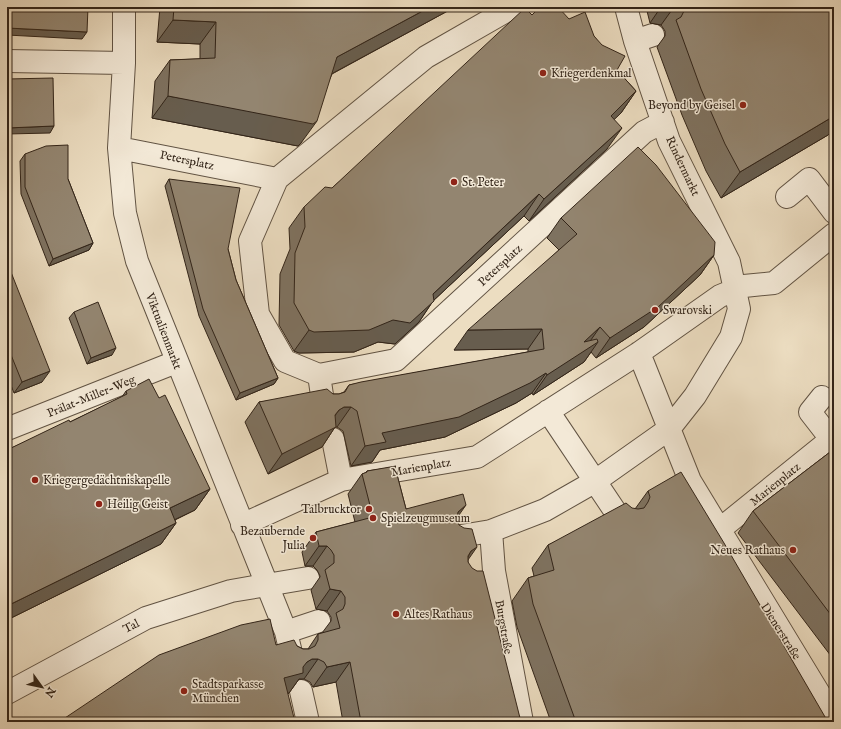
<svg xmlns="http://www.w3.org/2000/svg" width="841" height="729" viewBox="0 0 841 729" font-family="'IM FELL English',serif">
<rect width="100%" height="100%" fill="#ecddc1"/>
<filter id="stains"><feTurbulence type="fractalNoise" baseFrequency=".005" numOctaves="4"/><feColorMatrix values="0 0 0 0 .2 0 0 0 0 .09 0 0 0 0 .02 0 0 0 .5 -.17"/></filter>
<radialGradient id="worn" r=".72"><stop offset=".6" stop-color="#630" stop-opacity="0"/><stop offset="1" stop-color="#630" stop-opacity=".3"/></radialGradient>
<g fill="none" stroke-linecap="round" stroke-linejoin="round">
<g stroke="#615343" stroke-width="24">
<path id="minor" d="M124,7v56l-5,85 6,65 12,48 149,371 6,25
M635,41l18,-6
M7,61l117,2
M119,148l158,31
M787,197l22,-18 25,33
M639,353l51,128 144,237
M319,375l77,-15 248,-228 19,-10
M822,397l-12,15 21,27
M323,402l-4,-27 -34,-14 -27,-47 -8,-73 27,-62 149,-122 87,-50
M548,411l73,109
M7,429l169,-67
M333,439l8,41
M242,525l99,-45 136,-23 162,-104 81,-57 24,-10 30,-3 60,-49
M719,530l115,-93
M491,531l3,40 28,151
M455,537l36,-6 54,-21 49,-28 75,-53 26,-33 36,-59 8,-28 -10,-47 -60,-121 -34,-100 -9,-34
M286,632l33,-11
M301,691l7,31
M7,693l139,-75 85,-27 77,-13"/>
</g>
<use href="#minor" stroke="#f3e9d7" stroke-width="22"/>
</g>
<path fill="#7e7260" stroke="#332519" d="M160,7h295l-123,67 -31,69 -3,3 -146,-28 3,-37 15,-21 30,-1v-15l-43,-2z
M646,7h188l-6,128 -107,63 -15,-27 -24,-56 -25,-68 8,-11v-5l-4,-6 -11,-2z
M532,15l37,4 25,17 23,34 19,21 -15,22 -7,6 -7,30 -78,72 -5,-5 -91,85 -14,21 -24,22 -17,-2 -24,10 -55,1 -5,-2 -15,-26 1,-51 10,-25 -1,-21 15,-21 28,-19z
M25,154l43,25 25,64 -4,7 -40,16 -28,-72 -1,-33z
M169,179l59,70 8,31 42,98 -4,6 -38,16 -37,-84 -34,-130z
M561,218l153,37 -14,20 -56,52 -48,31 -5,-6 -7,10 -51,33 -1,-2 -16,10 -71,34 -65,13 -8,12 -21,4 -8,-35 -6,-4h-2l-13,20 -54,27 -23,-52 14,-20 74,-8h6l5,-2 5,-7 179,-33v-3l-74,1 105,-100 -12,-12z
M7,262l35,120 -28,11 -7,-18z
M74,312l38,43 -25,9 -18,-46z
M126,391l84,98 -15,21 -20,10 1,3 -15,21 -154,76v-170l63,-28 52,-25z
M834,449v211l-96,-127 15,-22z
M395,467l11,42 51,9 11,42v2l53,160h-178l-7,-40 -23,5 -3,-5 -6,-3h-5l-10,14 -1,1 -12,-49 21,1 6,3h5l10,-15 4,-1 9,-12v-4l-4,-6 -11,-2 -5,-19 9,-13v-1l-3,-6 -4,-4h-8l-3,-14 14,-20 39,-10 -7,-28 14,-20 3,-1 2,-2z
M648,491l180,231h-277l-34,-95 -5,-26 16,-23 6,-2 -2,-8 16,-23 87,-36z"/>
<path fill="#675d4e" stroke="#332519" d="M430,7h25l-133,72 15,-22z
M661,7h13l-13,18 -11,-2z
M173,20l43,2 -16,22 -43,-2z
M7,28l80,4 -5,7 -75,-4z
M636,91l-15,22 -25,24 15,-21z
M168,96l149,25 -16,22 -3,3 -146,-28z
M834,116v14l-6,5 -107,63 19,-26z
M54,126l-4,7 -43,1v-6z
M622,128l-15,21 -78,72 15,-22z
M539,194l-15,22 -91,85 -14,21 -24,22 -17,-2 -24,10 -55,1 -5,-2 15,-21 124,-36z
M93,243l-4,7 -40,16 4,-7z
M714,255l-14,20 -56,52 -48,31 14,-20z
M600,327l-14,20 12,-5 -14,20 -51,33 14,-20z
M542,329l-14,20 -74,1 14,-20z
M116,348l-4,7 -25,9 4,-6z
M50,371l-8,11 -28,11 8,-11z
M546,373l-14,20 -16,10 -71,34 -65,13 -8,12 -21,4 14,-20 17,-13z
M278,378l-4,6 -38,16 4,-7z
M344,407h7l-14,20h-2l-13,20 -54,27 14,-20 43,-24 14,-20z
M210,489l-15,21 -40,19 15,-21z
M466,505l-14,20 6,-13z
M176,523l-15,21 -154,76v-14z
M319,546h8l-14,20h-8z
M477,547l-14,20 8,-16z
M330,589l11,2 -14,20 -11,-2z
M312,659h6l-14,20h-5l-10,14 -19,5 14,-20 23,-16z
M350,662l-14,20 -23,5 14,-20z"/>
<path fill="#938570" stroke="#332519" d="M7,7h81l-1,25 -80,-4z
M174,7h256l-93,50 -20,64 -4,3 -145,-28 2,-36 45,-2 1,-36 -43,-2z
M540,7h18l11,12 16,-7 9,24 8,9 23,11 -8,14 19,21 -25,25 11,12 -78,71 -5,-5 -106,100 1,7 -24,22 -17,-3 -24,10 -55,2 -5,-2 -15,-27 1,-50 10,-26 -1,-20 21,-20 7,1 193,-180 7,7z
M683,7h151v109l-94,56 -15,-28 -24,-55 -25,-69 5,-3 3,-6z
M53,78l1,48 -47,2v-49z
M68,145v34l25,64 -40,16 -28,-72v-33l21,-8z
M638,147l18,18 59,77 -1,13 -56,52 -48,31 -10,-11 -16,15 13,-3 1,3 -51,33 -1,-2 -16,10 -71,34 -77,16 4,9 -21,4 -8,-35 -6,-4h-7l-5,3 -4,5 1,12 -54,27 -23,-52 68,-13 6,5h6l6,-2 4,-7 12,-3 183,-33 -2,-20 -74,1 109,-96 -16,-16z
M169,179l71,9 -12,61 8,31 42,98 -38,15 -37,-84z
M7,262l43,109 -28,11 -15,-37z
M98,302l18,46 -25,10 -17,-46z
M149,379l10,19 6,-3 45,94 -40,19 6,15 -169,83v-156l62,-30 1,2 57,-28 -1,-3z
M834,449v170l-81,-108z
M396,466l-1,1 11,42 57,-15 3,11 -8,7 -1,7 2,6 5,3 8,1 5,18 -6,4 -3,5v6l4,6 5,3h6l38,151h-160l-11,-60 -23,5 -3,-5 -6,-3h-6l-5,3 -4,5v6l-19,5 11,44h-236l100,-67 82,-30 29,-6 6,26 18,-5 3,6 6,3h6l6,-3 3,-6v-6l22,-6 -4,-15 7,-4 2,-5v-7l-4,-6 -11,-2 -5,-19 9,-7v-8l-3,-5 -4,-4h-8l-3,-14 57,-15 -11,-43 5,-2v-1z
M681,472l43,71 104,179h-252l-43,-118 -5,-26 26,-8 -6,-25 78,-42 6,5 6,1 6,-1 4,-6 2,-5 -2,-6z"/>
<g fill="#8f2418" stroke="#f3e9d7" stroke-width="1.5">
<circle cx="543" cy="73" r="4"/>
<circle cx="743" cy="105" r="4"/>
<circle cx="454" cy="182" r="4"/>
<circle cx="655" cy="310" r="4"/>
<circle cx="35" cy="480" r="4"/>
<circle cx="99" cy="504" r="4"/>
<circle cx="369" cy="509" r="4"/>
<circle cx="373" cy="518" r="4"/>
<circle cx="313" cy="538" r="4"/>
<circle cx="793" cy="550" r="4"/>
<circle cx="396" cy="614" r="4"/>
<circle cx="184" cy="691" r="4"/>
</g>
<g text-anchor="middle" stroke-width="3" stroke-linejoin="round" paint-order="stroke">
<g font-size="12" fill="#332519" stroke="#f3e9d7" text-anchor="start">
<text x="551" y="77">Kriegerdenkmal</text>
<text x="735" y="109" text-anchor="end">Beyond by Geisel</text>
<text x="462" y="186">St. Peter</text>
<text x="663" y="314">Swarovski</text>
<text x="43" y="484">Kriegergedächtniskapelle</text>
<text x="107" y="508">Heilig Geist</text>
<text x="361" y="513" text-anchor="end">Talbrucktor</text>
<text x="381" y="522">Spielzeugmuseum</text>
<text x="305" y="535" text-anchor="end">Bezaubernde<tspan x="305" dy="14">Julia</tspan></text>
<text x="785" y="554" text-anchor="end">Neues Rathaus</text>
<text x="404" y="618">Altes Rathaus</text>
<text x="192" y="688">Stadtsparkasse<tspan x="192" dy="14">München</tspan></text>
</g>
<g font-size="12" fill="#332519" stroke="#f3e9d7">
<text transform="translate(187 160) rotate(12)" y="4">Petersplatz</text>
<text transform="translate(683 166) rotate(65)" y="4">Rindermarkt</text>
<text transform="translate(500 265) rotate(-43)" y="4">Petersplatz</text>
<text transform="translate(164 331) rotate(69)" y="4">Viktualienmarkt</text>
<text transform="translate(91 396) rotate(-22)" y="4">Prälat-Miller-Weg</text>
<text transform="translate(421 467) rotate(-10)" y="4">Marienplatz</text>
<text transform="translate(775 484) rotate(-39)" y="4">Marienplatz</text>
<text transform="translate(131 626) rotate(-27)" y="4">Tal</text>
<text transform="translate(504 627) rotate(80)" y="4">Burgstraße</text>
<text transform="translate(781 631) rotate(58)" y="4">Dienerstraße</text>
</g>
</g>
<rect width="841" height="729" fill="none" stroke="#ecddc1" stroke-width="24"/>
<rect x="8" y="8" width="825" height="713" fill="none" stroke="#332519" stroke-width="2"/>
<rect x="12" y="12" width="817" height="705" fill="none" stroke="#332519"/>
<g transform="translate(42 687) rotate(123)" stroke="#f3e9d7" stroke-width="3" paint-order="stroke">
<path d="M0-3L7 15L0 10L-7 15Z" fill="#332519"/>
<text y="-6" font-size="11" font-weight="bold" text-anchor="middle" fill="#332519">N</text>
</g>
<rect width="100%" height="100%" filter="url(#stains)"/>
<rect width="100%" height="100%" fill="url(#worn)"/>
</svg>
